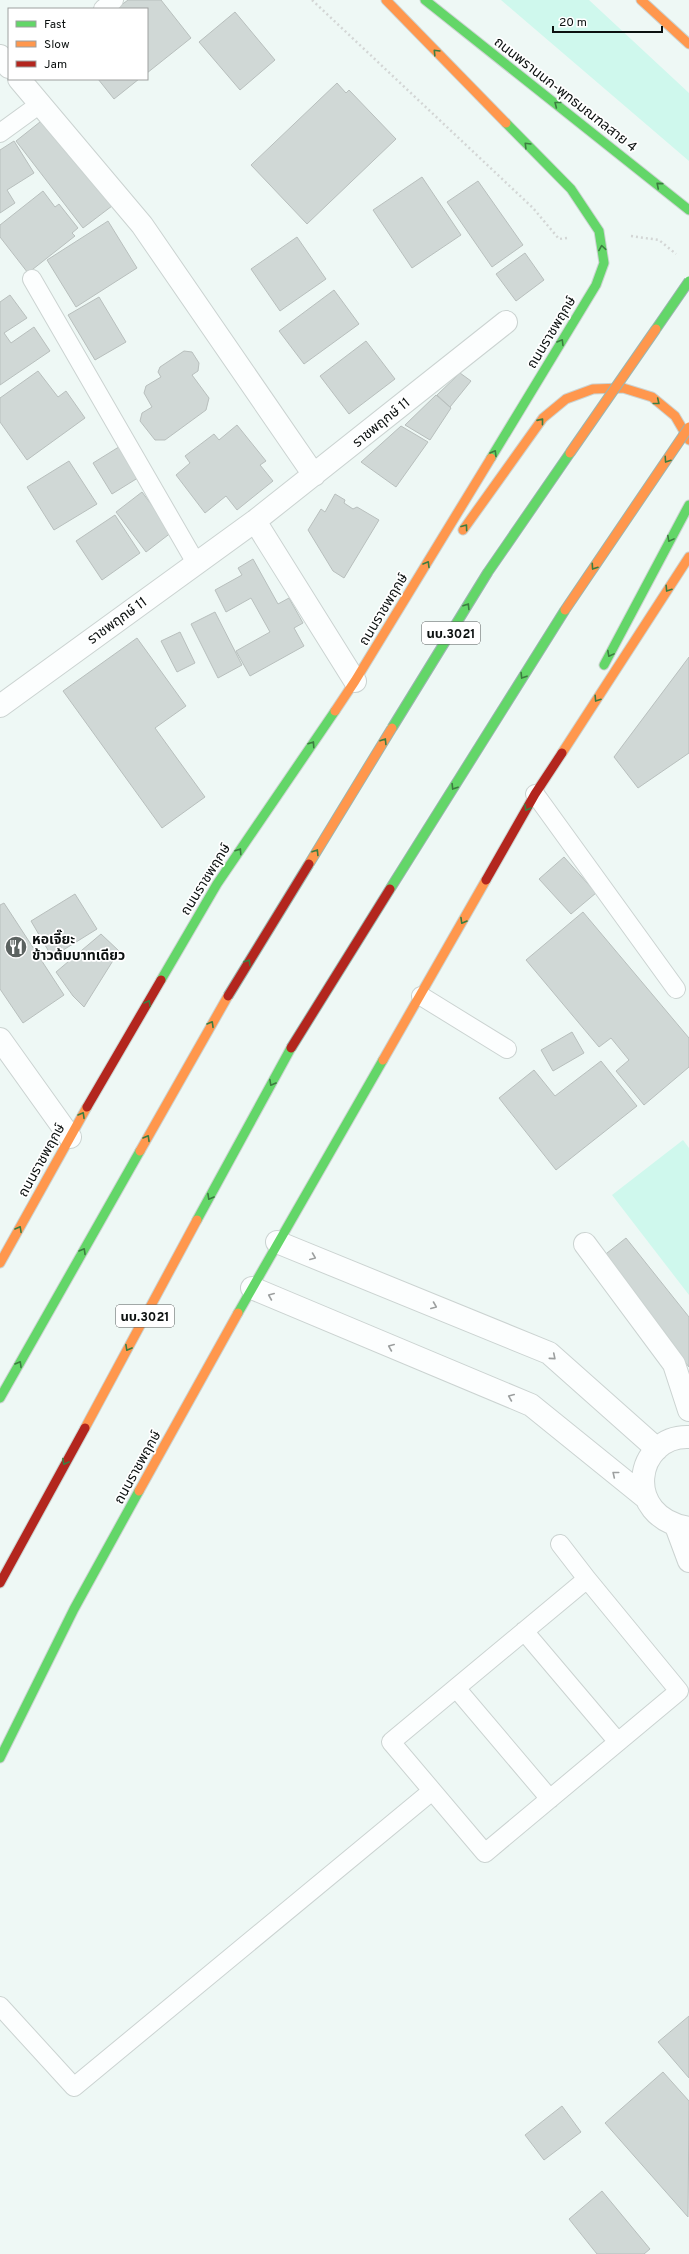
<svg xmlns="http://www.w3.org/2000/svg" width="689" height="2254" viewBox="0 0 689 2254" font-family="Overpass,'Noto Sans Thai',sans-serif">
<rect width="100%" height="100%" fill="#eef8f5"/>
<path fill="#cff8ed" d="M501,0h88l100,93v68z
M683,1140l6,8v147l-77,-100z"/>
<path fill="#d0d8d6" stroke="#b8bfbd" d="M128,0h33l30,38 -44,35v-64h-31z
M235,12l40,48 -35,30 -41,-48z
M98,79h41l-25,20z
M337,83l9,10 3,-3 47,49 -89,85 -56,-59z
M45,118l67,88 -29,22 -67,-87z
M14,141l20,32 -27,17 8,13 -15,10v-63z
M422,177l39,58 -49,33 -39,-58z
M478,181l45,64 -31,22 -45,-65z
M43,191l12,16 4,-3 19,24 -6,5 3,3 -47,37 -28,-36v-12z
M108,221l29,47 -61,39 -29,-47z
M297,237l29,42 -46,32 -29,-42z
M525,253l19,27 -28,21 -20,-27z
M334,290l25,34 -55,40 -25,-33z
M10,295l17,23 -23,15 7,10 23,-16 16,24 -50,34v-83z
M99,297l27,45 -31,18 -27,-45z
M366,341l29,38 -46,35 -29,-38z
M184,351l8,1 7,11 -1,8 -6,4 17,23 -3,12 -41,30h-10l-15,-19 2,-8 10,-6 -8,-14 2,-7 15,-9 -3,-5 2,-5z
M38,371l20,26 8,-6 19,27 -58,42 -27,-38v-24z
M460,373l11,8 -21,26 -13,-12z
M436,395l15,13 -21,32 -25,-15z
M237,425l29,36 -6,4 13,16 -36,29 -11,-14 -21,17 -29,-38 14,-12 -5,-7 29,-22 5,6z
M401,426l27,16 -32,45 -35,-25z
M122,445l19,31 -29,18 -19,-31z
M69,461l28,43 -43,26 -27,-43z
M142,492l30,40 -26,20 -30,-40z
M335,494l10,6 -1,3 9,6 4,-2 22,13 -35,58 -11,-7 -25,-41 13,-21 4,3z
M115,515l25,38 -38,27 -26,-39z
M253,559l25,45 11,-6 14,25 -9,5 10,18 -54,30 -14,-25 34,-19 -19,-34 -25,14 -11,-22 27,-15 -4,-7z
M215,612l27,53 -24,13 -27,-54z
M180,632l15,31 -18,9 -16,-31z
M137,638l49,68 -31,22 50,69 -43,31 -99,-137z
M689,657v96l-51,35 -24,-31z
M564,857l32,36 -25,21 -32,-35z
M75,894l22,35 -45,28 -21,-36z
M4,903l60,92 -41,28 -23,-34v-84z
M583,912l106,126v29l-45,38 -28,-34 13,-11 -18,-22 -12,9 -73,-87z
M101,934l18,17 -35,56 -11,-11 -17,-24z
M572,1032l12,21 -31,18 -12,-21z
M601,1061l36,45 -81,64 -57,-72 35,-28 21,26z
M626,1238l63,79v50l-87,-110z
M689,2016v62l-31,-36z
M663,2072l26,29 -1,116 -83,-94z
M562,2106l19,26 -37,28 -19,-25z
M602,2191l48,58 -6,5h-47l-28,-35z"/>
<g fill="none" stroke-linecap="round" stroke-linejoin="round">
<g stroke="#cbd3d1" stroke-width="20">
<path id="lane" d="M103,9l11,-9
M0,133l40,-29
M32,279l164,284
M535,794l141,195
M421,996l86,53
M560,1544l27,35
M587,1579l92,112 -194,162 -94,-111z
M524,1631l94,111
M456,1688l94,111
M0,2006l74,81 358,-296"/>
</g>
<g stroke="#cbd3d1" stroke-width="24">
<path id="street" d="M0,56l9,11
M19,79l123,146 172,250
M255,521l100,160
M0,706l255,-185 251,-199
M0,1039l70,98
M277,1242l272,111 108,96
M585,1244l89,120 15,46
M252,1288l279,117 115,93
M689,1437c-54,-2 -68,80 0,91
M676,1526l13,35"/>
</g>
<g stroke="#cbd3d1" stroke-width="11">
<path id="fast" d="M425,0l264,210
M491,458l105,-173 8,-22 -5,-32 -28,-42 -65,-66
M604,665l85,-160
M161,980l56,-96 118,-173
M197,1220l94,-172
M238,1313l145,-253
M0,1398l140,-247
M0,1758l74,-149 65,-118"/>
</g>
<g stroke="#cbd3d1" stroke-width="11">
<path id="slow" d="M386,0l120,123
M641,0l48,44
M463,530l80,-112 23,-19 27,-10 30,-1 29,9 23,19 14,24
M335,711l20,-30 136,-223
M562,753l127,-196
M383,1060l103,-180
M140,1151l88,-155
M0,1263l87,-156
M85,1428l112,-208
M139,1491l99,-178"/>
</g>
<g stroke="#cbd3d1" stroke-width="11">
<path id="jam" d="M486,880l49,-86 27,-41
M87,1107l74,-127
M0,1583l85,-155"/>
</g>
<path stroke="#d3d6d5" stroke-width="2.5" stroke-dasharray="2 3" stroke-linecap="butt" d="M312,0l221,208 26,31 8,-1
M631,236l28,4 17,14"/>
<use href="#lane" stroke="#fcfefe" stroke-width="18"/>
<use href="#street" stroke="#fcfefe" stroke-width="22"/>
<use href="#fast" stroke="#63d668" stroke-width="9"/>
<use href="#slow" stroke="#ff974d" stroke-width="9"/>
<use href="#jam" stroke="#b3261e" stroke-width="9"/>
<g stroke="#9cb5b0" stroke-width="11" stroke-linecap="butt">
<path id="fast-bridge" d="M656,329l33,-48
M392,728l96,-156 82,-119
M390,889l175,-279"/>
</g>
<g stroke="#9cb5b0" stroke-width="11" stroke-linecap="butt">
<path id="slow-bridge" d="M570,453l86,-124
M565,610l124,-183
M309,864l83,-136"/>
</g>
<g stroke="#9cb5b0" stroke-width="11" stroke-linecap="butt">
<path id="jam-bridge" d="M228,996l81,-132
M291,1048l99,-159"/>
</g>
<use href="#fast-bridge" stroke="#63d668" stroke-width="9"/>
<use href="#slow-bridge" stroke="#ff974d" stroke-width="9"/>
<use href="#jam-bridge" stroke="#b3261e" stroke-width="9"/>
</g>
<defs><path id="oneway-chevron" d="M-2-3.5L2.5 0L-2 3.5" fill="none" stroke-width="1.6" stroke-linecap="round" stroke-linejoin="round"/></defs>
<g stroke="#3c7d40">
<use href="#oneway-chevron" transform="translate(436 52) rotate(-134)"/>
<use href="#oneway-chevron" transform="translate(557 104) rotate(-142)"/>
<use href="#oneway-chevron" transform="translate(527 145) rotate(-135)"/>
<use href="#oneway-chevron" transform="translate(659 185) rotate(-140)"/>
<use href="#oneway-chevron" transform="translate(602 248) rotate(-99)"/>
<use href="#oneway-chevron" transform="translate(561 342) rotate(-59)"/>
<use href="#oneway-chevron" transform="translate(657 402) rotate(39)"/>
<use href="#oneway-chevron" transform="translate(541 421) rotate(-51)"/>
<use href="#oneway-chevron" transform="translate(494 453) rotate(-59)"/>
<use href="#oneway-chevron" transform="translate(667 460) rotate(124)"/>
<use href="#oneway-chevron" transform="translate(465 527) rotate(-54)"/>
<use href="#oneway-chevron" transform="translate(670 539) rotate(118)"/>
<use href="#oneway-chevron" transform="translate(427 564) rotate(-59)"/>
<use href="#oneway-chevron" transform="translate(594 567) rotate(124)"/>
<use href="#oneway-chevron" transform="translate(668 589) rotate(123)"/>
<use href="#oneway-chevron" transform="translate(467 606) rotate(-58)"/>
<use href="#oneway-chevron" transform="translate(610 654) rotate(118)"/>
<use href="#oneway-chevron" transform="translate(523 676) rotate(122)"/>
<use href="#oneway-chevron" transform="translate(597 699) rotate(123)"/>
<use href="#oneway-chevron" transform="translate(384 741) rotate(-58)"/>
<use href="#oneway-chevron" transform="translate(312 744) rotate(-56)"/>
<use href="#oneway-chevron" transform="translate(454 787) rotate(122)"/>
<use href="#oneway-chevron" transform="translate(527 808) rotate(120)"/>
<use href="#oneway-chevron" transform="translate(239 851) rotate(-56)"/>
<use href="#oneway-chevron" transform="translate(316 852) rotate(-58)"/>
<use href="#oneway-chevron" transform="translate(463 921) rotate(120)"/>
<use href="#oneway-chevron" transform="translate(248 962) rotate(-58)"/>
<use href="#oneway-chevron" transform="translate(148 1003) rotate(-60)"/>
<use href="#oneway-chevron" transform="translate(211 1024) rotate(-60)"/>
<use href="#oneway-chevron" transform="translate(272 1083) rotate(119)"/>
<use href="#oneway-chevron" transform="translate(82 1115) rotate(-60)"/>
<use href="#oneway-chevron" transform="translate(147 1138) rotate(-60)"/>
<use href="#oneway-chevron" transform="translate(210 1197) rotate(119)"/>
<use href="#oneway-chevron" transform="translate(19 1229) rotate(-61)"/>
<use href="#oneway-chevron" transform="translate(83 1251) rotate(-60)"/>
<use href="#oneway-chevron" transform="translate(128 1348) rotate(119)"/>
<use href="#oneway-chevron" transform="translate(19 1364) rotate(-60)"/>
<use href="#oneway-chevron" transform="translate(65 1462) rotate(119)"/>
</g>
<g stroke="#9c9f9f">
<use href="#oneway-chevron" transform="translate(313 1257) rotate(22)"/>
<use href="#oneway-chevron" transform="translate(271 1296) rotate(-157)"/>
<use href="#oneway-chevron" transform="translate(434 1306) rotate(22)"/>
<use href="#oneway-chevron" transform="translate(391 1347) rotate(-157)"/>
<use href="#oneway-chevron" transform="translate(553 1357) rotate(40)"/>
<use href="#oneway-chevron" transform="translate(511 1397) rotate(-157)"/>
<use href="#oneway-chevron" transform="translate(615 1474) rotate(-141)"/>
</g>
<defs>
<g id="restaurant-disc" transform="scale(1.15)"><circle r="9.5" fill="#5b6260" stroke="#fff"/><path d="M-5-6h1v4h1v-4h1v4h1v-4h1v5L-1.5 .5V6h-2V.5L-5-1ZM5-6V6H3V1.5H1.5Q1.5-4 5-6Z" fill="#fff"/></g>
</defs>
<g fill-rule="evenodd">
<use href="#restaurant-disc" x="16" y="947"/>
</g>
<g text-anchor="middle" stroke-width="3.5" stroke-linejoin="round" paint-order="stroke">
<g fill="#fff" stroke="#555858" stroke-width="1">
<rect x="422" y="622" width="58" height="22" rx="3"/>
<rect x="116" y="1305" width="58" height="22" rx="3"/>
</g>
<g font-size="13" font-weight="bold" fill="#0c1110">
<text x="451" y="638">นบ.3021</text>
<text x="145" y="1321">นบ.3021</text>
</g>
<g font-size="14" fill="#0c1110" stroke="#fff">
<text transform="translate(566 94) rotate(38)" y="5">ถนนพรานนก-พุทธมณฑลสาย 4</text>
<text transform="translate(551 332) rotate(-59)" y="5">ถนนราชพฤกษ์</text>
<text transform="translate(381 422) rotate(-39)" y="5">ราชพฤกษ์ 11</text>
<text transform="translate(383 609) rotate(-59)" y="5">ถนนราชพฤกษ์</text>
<text transform="translate(117 620) rotate(-36)" y="5">ราชพฤกษ์ 11</text>
<text transform="translate(205 879) rotate(-58)" y="5">ถนนราชพฤกษ์</text>
<text transform="translate(41 1160) rotate(-61)" y="5">ถนนราชพฤกษ์</text>
<text transform="translate(137 1467) rotate(-61)" y="5">ถนนราชพฤกษ์</text>
</g>
<g font-size="14" font-weight="bold" fill="#0c1110" stroke="#fff" text-anchor="start">
<text x="32" y="944">หอเจี๊ยะ<tspan x="32" dy="16">ข้าวต้มบาทเดียว</tspan></text>
</g>
</g>
<rect x="8" y="8" width="140" height="72" fill="#ffffff" stroke="#9ea09f"/>
<rect x="16" y="21" width="20" height="6" fill="#63d668" stroke="#9ea09f"/>
<text x="44" y="28" font-size="12" fill="#0c1110">Fast</text>
<rect x="16" y="41" width="20" height="6" fill="#ff974d" stroke="#9ea09f"/>
<text x="44" y="48" font-size="12" fill="#0c1110">Slow</text>
<rect x="16" y="61" width="20" height="6" fill="#b3261e" stroke="#9ea09f"/>
<text x="44" y="68" font-size="12" fill="#0c1110">Jam</text>
<path d="M553 26v6h109v-6" fill="none" stroke="#0c1110" stroke-width="2"/>
<text x="559" y="26" font-size="12" fill="#0c1110" stroke="#ffffff" stroke-width="3" paint-order="stroke">20 m</text>
</svg>
